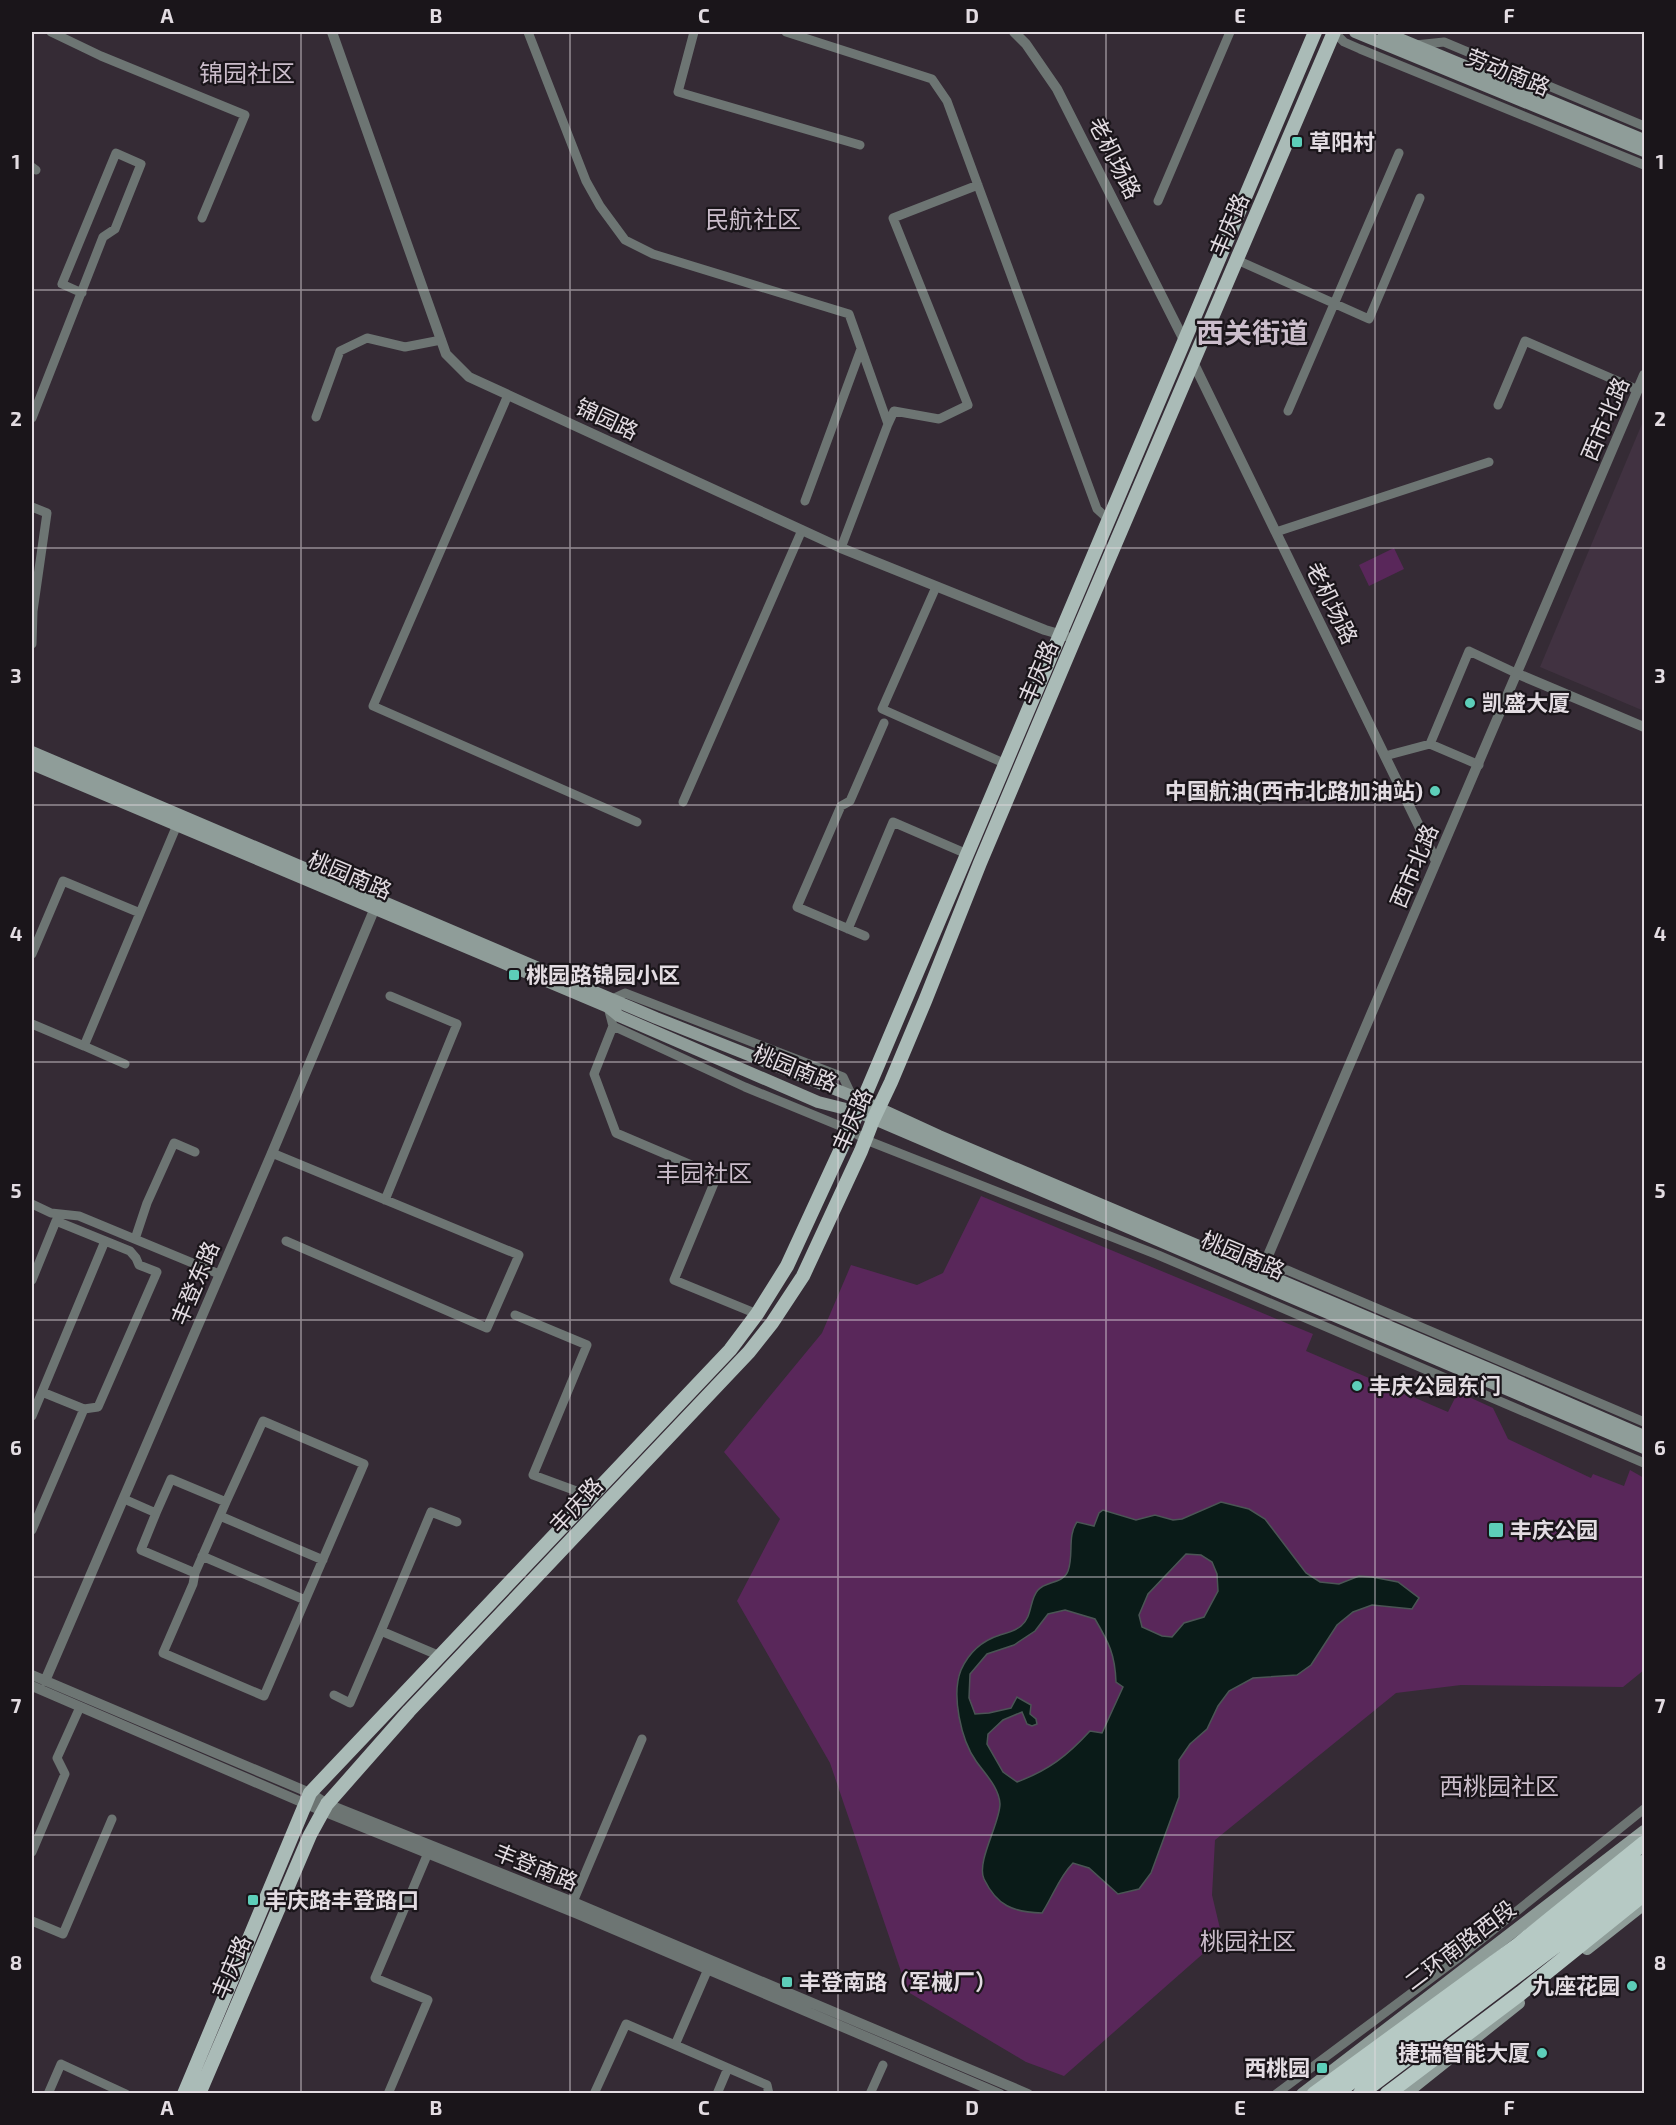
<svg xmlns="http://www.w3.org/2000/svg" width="1676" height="2125" viewBox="0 0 1676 2125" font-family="'Exo 2','Noto Sans SC',sans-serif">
<rect width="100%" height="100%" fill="#352b35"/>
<path fill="#413241" d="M1644,419v292l-104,-44z"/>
<path fill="#59275a" d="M1394,548l10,21 -35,17 -10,-21z
M981,1196l332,138 -7,17 142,61 10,-20 35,16 15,31 83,39 2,-4 31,12 6,-16 14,8v192l-21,17 -162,-2 -65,8 -181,147 -3,55 10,42 -158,139 -38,-14 -118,-70 -78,-229 -93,-162 43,-82 -56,-67 98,-119 29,-68 66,20 26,-12z"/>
<path fill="#0a1b18" stroke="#4b5555" stroke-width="1.5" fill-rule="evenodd" d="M1221,1502l28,7 16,10 41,54 14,9 19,2 20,-8 13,1 26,5 21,16 -7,11 -40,-4 -19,7 -16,13 -26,40 -14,10 -44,3 -24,13 -11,15 -11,23 -17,15 -11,16v37l-28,76 -12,16 -21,5 -29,-26 -16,-5c-14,14 -20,33 -31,50 -29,-1 -45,-7 -58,-34 -8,-17 16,-56 16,-75 -1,-17 -15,-30 -24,-43 -15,-21 -25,-66 -15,-91 8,-18 20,-29 39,-35 7,-2 15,-4 21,-9 12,-10 8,-26 17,-36 8,-9 25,-6 30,-19 6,-16 -1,-35 9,-49l17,4 5,-13 4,-3 33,10 19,-5 18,5 9,-1zM1186,1554l15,1 11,7 5,12 1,17 -14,26 -20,6 -12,14 -10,-1 -20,-9 -3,-12 9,-21zM1065,1610l30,9c14,24 20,35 21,63l7,5 -21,46 -12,-2c-23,25 -41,39 -73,51l-14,-10 -16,-28 1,-10 15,-14 19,-8 5,12 5,2 5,-2 -1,-5 -6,-5 1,-9 -14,-8 -6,11 -22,5 -14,1 -6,-16 1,-24 17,-20 27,-9 21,-14 13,-17z"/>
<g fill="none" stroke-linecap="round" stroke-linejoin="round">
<path stroke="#6d7573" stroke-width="9" d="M51,32l50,24 144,59 -43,103
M528,32l58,149 14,25 25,34 28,14 196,60 39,110 -47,124
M694,32l-16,60 182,53
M786,32l146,47 15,22 150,408 11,10
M1334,32l10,10 16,7 284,116
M1415,45l29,-3 200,84
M32,167l4,3
M1158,201l72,-169
M1237,260l132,59 51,-121
M508,395l-135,311 264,116
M1498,405l27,-64 113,49
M1288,411l111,-258
M316,417l24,-66 27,-13 38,9 36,-7
M32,418l71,-181 12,-8 26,-65 -25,-11 -54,131 20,9
M888,424l6,-13 45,8 29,-14 -75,-187 85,-33
M805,501l56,-152
M32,507l15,6 -14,98 -1,33
M1276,532l213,-70
M936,587l-54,122 124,55
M1430,744l39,-93 49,23
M1385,756l45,-12 49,21
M683,802l119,-272
M848,929l45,-107 74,32
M865,936l-68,-29 44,-101 9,-5 34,-78
M32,954l31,-73 77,32
M612,999l13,-6 218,84 9,19
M608,1007l5,19 132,61 105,43 16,10 292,115 486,208
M32,1024l52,22
M613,1026l-19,48 22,59 101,43 -43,104 83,34
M125,1064l-41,-18 93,-221
M272,1153l247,102 -32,73 -201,-87
M385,1200l72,-176 -67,-28
M32,1204l19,9 28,3 140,58
M135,1239l12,-36 27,-60 21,9
M1261,1272l26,-2 357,152
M32,1280l24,-59 74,30 6,7 3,7 18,7 -59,135 -14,2
M515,1315l72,30 -54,130 57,21
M32,1416l73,-175
M124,1499l32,14 -15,37 54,23 31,-71 -55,-23 -15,34
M220,1516l103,44
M32,1530l52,-121 -42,-17
M202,1556l103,44
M195,1573l-2,11 -30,69 101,43 100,-232 -101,-43 -37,81
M440,1656l-59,-25 50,-119 26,10
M334,1695l16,8 31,-72
M32,1852l33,-78 -8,-16 23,-51
M573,1902l69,-163
M32,1921l31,13 49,-115
M675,2045l92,40 2,9
M48,2094l13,-30 65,30
M388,2094l40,-94 -53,-22 53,-125
M594,2094l32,-70 49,21 33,-76
M717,2094l11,-26
M870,2094l13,-29
M1276,2094l181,-135 187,-150"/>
<path stroke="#6d7573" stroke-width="10" d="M332,32l114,322 23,23 372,171 204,82 21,6
M1014,32l12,12 31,45 128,253
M1193,362l243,499
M1518,674l126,53
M1261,1272l383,-897
M32,1675l278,118 17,11 246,98 455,192
M45,1681l227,-528 105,-250
M32,1686l274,118 272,110 422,180"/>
<path stroke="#8f9d99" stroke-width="12" d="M1355,32l289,119
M1383,32l261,108
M32,752l624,266 196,78 87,40 555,235 150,65
M32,764l576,243 11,9 199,86 40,10 786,336
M1587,1949l57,-45
M1302,2094l342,-263
M1405,2094l114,-91"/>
<path stroke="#aabbb7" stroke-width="14" d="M184,2094l126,-301 420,-443 27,-36 30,-48 71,-154 457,-1080
M199,2094l111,-259 17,-31 82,-93 340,-359 23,-29 31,-47 58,-125 12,-31 18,-38 34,-81 55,-138 95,-225 259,-606"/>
<path stroke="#b6c9c4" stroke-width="15" d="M1314,2094l204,-149 126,-102
M1335,2094l309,-232
M1360,2094l284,-215
M1387,2094l134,-101 123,-99"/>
</g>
<path fill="none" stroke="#e3dce2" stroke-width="1.5" stroke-opacity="0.55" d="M301,32v2062M570,32v2062M838,32v2062M1106,32v2062M1375,32v2062M32,290h1612M32,548h1612M32,805h1612M32,1062h1612M32,1320h1612M32,1577h1612M32,1835h1612"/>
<g fill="#5dceb9" stroke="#1a151a" stroke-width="2">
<rect x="1291" y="136" width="12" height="12" rx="3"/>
<circle cx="1470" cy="703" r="6"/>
<circle cx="1435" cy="791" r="6"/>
<rect x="508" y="969" width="12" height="12" rx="3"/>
<circle cx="1357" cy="1386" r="6"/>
<rect x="1488" y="1522" width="16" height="16" rx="3"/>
<rect x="247" y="1894" width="12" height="12" rx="3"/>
<rect x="781" y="1976" width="12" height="12" rx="3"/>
<circle cx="1632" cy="1986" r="6"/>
<circle cx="1542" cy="2053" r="6"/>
<rect x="1316" y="2062" width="12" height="12" rx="3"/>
</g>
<g text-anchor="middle" stroke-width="4.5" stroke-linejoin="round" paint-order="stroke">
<g font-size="22" fill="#e3dce2" stroke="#1a151a">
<text transform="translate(1508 72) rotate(22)" y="8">劳动南路</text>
<text transform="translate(1115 158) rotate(63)" y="8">老机场路</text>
<text transform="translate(1229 225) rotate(-67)" y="8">丰庆路</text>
<text transform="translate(607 419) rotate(25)" y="8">锦园路</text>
<text transform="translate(1605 419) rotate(-67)" y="8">西市北路</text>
<text transform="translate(1332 603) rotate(64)" y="8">老机场路</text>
<text transform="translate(1038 672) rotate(-67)" y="8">丰庆路</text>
<text transform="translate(1414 866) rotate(-67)" y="8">西市北路</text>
<text transform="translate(350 875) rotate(23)" y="8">桃园南路</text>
<text transform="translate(795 1068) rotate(22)" y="8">桃园南路</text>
<text transform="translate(852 1120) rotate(-66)" y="8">丰庆路</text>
<text transform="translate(1243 1255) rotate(23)" y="8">桃园南路</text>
<text transform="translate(195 1283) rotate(-67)" y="8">丰登东路</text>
<text transform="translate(576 1505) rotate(-47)" y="8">丰庆路</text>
<text transform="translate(536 1867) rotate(22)" y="8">丰登南路</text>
<text transform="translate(1460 1945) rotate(-37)" y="8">二环南路西段</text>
<text transform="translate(231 1967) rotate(-67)" y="8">丰庆路</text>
</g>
<g font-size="22" font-weight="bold" fill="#e3dce2" stroke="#1a151a" text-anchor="start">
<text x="1309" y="150">草阳村</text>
<text x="1482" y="711">凯盛大厦</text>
<text x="1423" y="799" text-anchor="end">中国航油(西市北路加油站)</text>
<text x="526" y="983">桃园路锦园小区</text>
<text x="1369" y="1394">丰庆公园东门</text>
<text x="1510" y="1538">丰庆公园</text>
<text x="265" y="1908">丰庆路丰登路口</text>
<text x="799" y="1990">丰登南路（军械厂）</text>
<text x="1620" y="1994" text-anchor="end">九座花园</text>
<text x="1530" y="2061" text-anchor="end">捷瑞智能大厦</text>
<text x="1310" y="2076" text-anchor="end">西桃园</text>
</g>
<g font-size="24" fill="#cbbdcb" stroke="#1a151a">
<text x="247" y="82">锦园社区</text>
<text x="753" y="228">民航社区</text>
<text x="704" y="1182">丰园社区</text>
<text x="1499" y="1795">西桃园社区</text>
<text x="1248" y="1950">桃园社区</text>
</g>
<g font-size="28" font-weight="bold" fill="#cbbdcb" stroke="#1a151a">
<text x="1252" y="343">西关街道</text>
</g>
</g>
<rect width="1676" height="2125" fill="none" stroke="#1a151a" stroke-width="66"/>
<rect x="33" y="33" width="1610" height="2059" fill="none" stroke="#e3dce2" stroke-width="2"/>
<g font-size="20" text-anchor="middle" font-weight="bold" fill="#e3dce2">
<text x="167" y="23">A</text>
<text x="436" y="23">B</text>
<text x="704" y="23">C</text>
<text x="972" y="23">D</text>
<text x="1240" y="23">E</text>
<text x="1509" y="23">F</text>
<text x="16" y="169">1</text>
<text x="1660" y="169">1</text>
<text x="16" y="426">2</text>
<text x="1660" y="426">2</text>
<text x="16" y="683">3</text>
<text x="1660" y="683">3</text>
<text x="16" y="941">4</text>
<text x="1660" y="941">4</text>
<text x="16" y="1198">5</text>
<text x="1660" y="1198">5</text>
<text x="16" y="1455">6</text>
<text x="1660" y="1455">6</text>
<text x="16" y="1713">7</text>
<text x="1660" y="1713">7</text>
<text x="16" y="1970">8</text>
<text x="1660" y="1970">8</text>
<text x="167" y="2115">A</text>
<text x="436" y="2115">B</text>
<text x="704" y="2115">C</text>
<text x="972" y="2115">D</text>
<text x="1240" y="2115">E</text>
<text x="1509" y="2115">F</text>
</g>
</svg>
